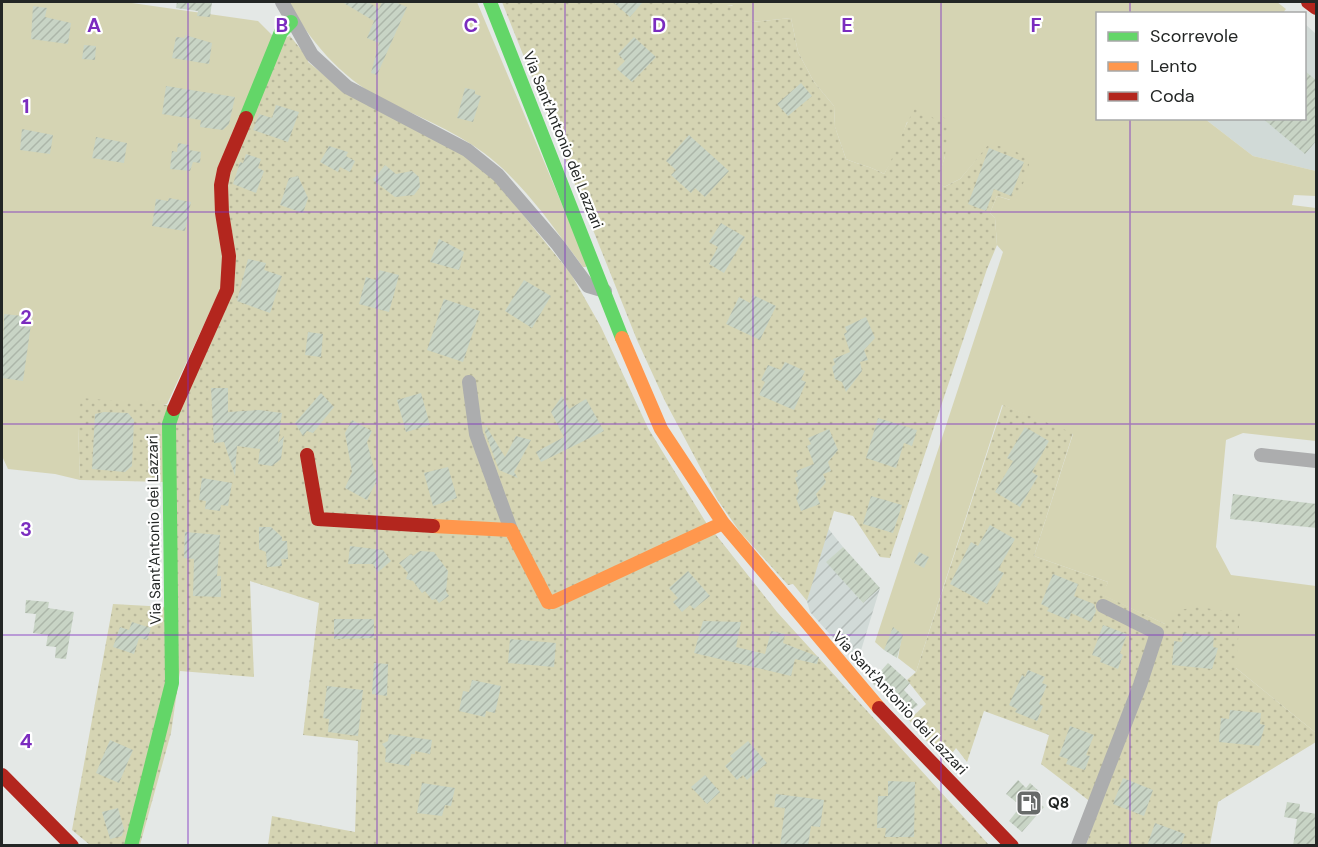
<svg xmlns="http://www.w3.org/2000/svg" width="1318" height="847" viewBox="0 0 1318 847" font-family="'DM Sans',sans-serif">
<defs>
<pattern id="industrial-furrows" width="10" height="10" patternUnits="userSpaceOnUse" patternTransform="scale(1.5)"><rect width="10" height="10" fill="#d1dad7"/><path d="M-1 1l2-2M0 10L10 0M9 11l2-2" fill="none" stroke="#b3bbb8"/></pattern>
<pattern id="garden-dots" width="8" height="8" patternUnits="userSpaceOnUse" patternTransform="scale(1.5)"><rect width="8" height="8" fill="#d5d4b3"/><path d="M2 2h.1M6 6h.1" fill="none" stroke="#b7b69a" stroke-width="1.8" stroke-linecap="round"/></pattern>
<pattern id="building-hatch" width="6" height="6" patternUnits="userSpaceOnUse" patternTransform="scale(1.5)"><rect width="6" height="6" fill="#c8d4c5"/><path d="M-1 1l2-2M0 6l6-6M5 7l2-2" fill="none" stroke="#acb6a9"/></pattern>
</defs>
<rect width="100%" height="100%" fill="#e4e8e6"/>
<path fill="#d1dad7" d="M1305,24l11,10v137l-63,-15 -48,-37 99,-1z"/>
<path fill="url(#industrial-furrows)" d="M827,527l16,20 -16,15 36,41 17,-15 -21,69 -5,4 -44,-49 -3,-11z"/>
<path fill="#d5d4b3" d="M2,2h123l133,19 15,15 -53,254 -53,114 -89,23 2,53 -25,-6 -47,-5 -6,-13z
M289,2h188l110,262 -1,3h-3c-29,-39 -60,-85 -99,-114 -32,-24 -71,-38 -105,-56 -38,-20 -71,-58 -90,-95z
M716,2h561l9,7 -4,5h-184v104l107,1 48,37 63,15v25l-22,-1 -2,10 24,3v233l-73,-8 -17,7 -10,107 15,28 85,11v147l-80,-65 -71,-44 -63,-29 6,-13 -74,-26 39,-122 -71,-29 -86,267 -18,-14 4,-23 -18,15 -9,-8 128,-390 -6,-7 -2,-27 -5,-5 7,-17 13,4 -21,-55 -29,34 -16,8 -7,-5 8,-26 -10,-37 -28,3 -11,32 -12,20c-13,-8 -25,-9 -38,-15l-11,-32 -1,-21 -20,-24 -16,-30 -7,-34 -40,4 -19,-17 -11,2z"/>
<path fill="url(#garden-dots)" d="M502,2h214l5,4 24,-1 7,17 39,-4 7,34 16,30 20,24 1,21 11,32c13,6 25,7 38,15 13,-22 18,-46 32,-67l19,12 6,-4 8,7 -4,34 -7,25 6,6 16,-8 29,-35c17,3 31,5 40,20 -3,14 -7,27 -18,36l-14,-4 -7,17 5,5 2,27 -10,24 -97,289 -10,-1 -27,-41 -19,-5 -27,90 -14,-17 -5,1 -48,-53 -23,-33 -52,-98 -28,-61z
M290,36l18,22v4l30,24 127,69 29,24 77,95 30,53 47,101 57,93 72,91 212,233h-721l4,-29 83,16 3,-91 -55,-6 16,-132 -69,-22 4,96 -74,-6 -9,62 -31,112h-50l-18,-15 41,-226 54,3 -2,-125 -85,-2 -2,-53 3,-29 98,8 45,-93 1,-122 56,-152z
M1003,405l70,28 -39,123 74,26 -5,13 62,29 8,-13 25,-4 42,6 -4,55 80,65v9l-98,60 -8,43h-124l4,-11 -4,-3 10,-25 -55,-42 8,-29 -65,-24 -17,51 -11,-14 -11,15 -36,-43 17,-16 -19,-24 9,-8z"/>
<path fill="url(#building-hatch)" d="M177,2h35l-2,15 -13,-1 1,-5 -22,-3z
M342,2h26l11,7 3,-7h13l12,5 -30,68 -6,-2 8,-30 -12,-5 7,-17z
M613,2h30l-13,15z
M33,6l14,2 -2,9 26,6 -3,21 -37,-5z
M185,35l27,8 -3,21 -37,-6 4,-21 9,1z
M634,37l22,20 -24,25 -15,-13 8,-8 -7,-7z
M84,45l12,1 -1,14 -13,-1z
M1305,71l12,10v59l-12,14 -43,-36h43z
M801,83l11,13 -24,20 -11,-12z
M166,86l69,11 -6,27 -6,6 -23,-3 1,-7 -39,-6z
M465,88l10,2v4l6,2 -8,26 -16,-4z
M276,105l23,7 -11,30 -35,-12 6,-16 13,4z
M22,129l31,6 -3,19 -30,-4z
M689,135l40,36 -24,26 -10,-9 -4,5 -20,-18 5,-5 -10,-9z
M96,137l31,6 -3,20 -32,-5z
M178,143l11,2v5l12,2 -1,11 -7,-1 -3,9 -20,-2 2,-18 5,1z
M329,146l19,6 -2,4 9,5 -5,11 -10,-5 -2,5 -18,-10z
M989,148l35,14 -13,34 -17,-7 -8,22 -18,-7z
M246,154l15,5 -3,9 6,3 -8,22 -23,-9 7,-22 3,1z
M385,165l11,9 16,-3 7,6 1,10 -6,8 -19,2 -22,-17z
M298,176l10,22 -5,15 -23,-8 9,-27z
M169,198l22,4 -6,29 -33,-5 4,-27 12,2z
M721,223l24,14 -21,36 -15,-9 9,-17 -9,-5z
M439,239l25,13 -5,18 -29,-8z
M248,259l18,4 -2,7 18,6 -12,37 -33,-12z
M379,270l20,5 -10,37 -30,-8 7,-27 10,3z
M524,280l27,16 -19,32 -27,-17z
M753,295l23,11 -16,34 -34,-16 13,-27 11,6z
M444,299l36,12 -17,51 -36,-12z
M4,314l28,3 -9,64 -21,-3z
M866,317l9,21 -11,12 4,10 -8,2 2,9 -16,21 -4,-10 -7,-3 -3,-12 3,-3 -2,-5 17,-7 -6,-18 3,-2 -2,-5z
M308,332l15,2 -2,23 -16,-2z
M785,362l20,9 -4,9 5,2 -12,28 -35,-15 6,-13 -4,-2 7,-15 13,5z
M211,388h17v24l31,-2 23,3 -4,30 6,-7 -3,23 -9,7 -14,-2 2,-15 -23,-3 -2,30 -11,-34 -10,1z
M321,393l13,14 -21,26 -6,-2 -4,5 -8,-13z
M421,393l9,32 -24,7 -9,-32z
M562,396l7,13 17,-10 18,32 -63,31 -5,-10 28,-15 -13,-25z
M104,412l24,1 6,7 -2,46 -7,6 -33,-3 3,-55z
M878,418l39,12 -5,16 -8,-3 -8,25 -30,-10z
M352,420l20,11 -5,11 10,38 -10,20 -22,-12 7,-16 -7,-39z
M486,426l19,31 11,-21 15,4 -17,32 4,6 -19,-8 -14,-38z
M1025,427l24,14 -17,31 6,4 -18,31 -25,-15 18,-31 -6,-3z
M829,429l9,21 -10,12 3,9 -8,3 3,8 -10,12 4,10 -19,7 -5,-13 3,-7 -4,-13 3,-2 -2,-5 18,-7 -7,-18 4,-2 -3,-6z
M448,467l9,31 -24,8 -9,-33z
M202,478l30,5 -4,23 -7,-1 -1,6 -15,-2 1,-8 -7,-1z
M1233,494l84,10v24l-87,-9z
M871,496l31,9 -9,28 -30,-9z
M990,525l25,14 -17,31 6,3 -17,31 -37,-20 21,-42 7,4z
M259,527h12l11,10v4h5l1,18h-7l1,7 -15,1 -1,-15 -7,-3z
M185,532l35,3 -3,41h4v21l-28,-1 1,-37 -10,-1z
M350,546l33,4 8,11 -13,11 -5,-8h-25z
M843,547l37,41 -17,15 -37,-41z
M420,551l14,1 14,19 -2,20 3,5 -10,7 -3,-4 -4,1 -7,-9 -3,2 -9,-12 -7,-2 2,-6 -9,-10 12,-9 2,2z
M919,552l10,5 -5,11 -10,-5z
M688,571l22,25 -16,13 -4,-4 -8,7 -9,-10 5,-4 -9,-10z
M1053,574l25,10 -4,12 20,8 2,7 -5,11 -20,-9 -2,7 -22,-9 2,-3 -8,-4z
M26,600l23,2 -1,6 26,4 -8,47 -11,-1 1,-11 -10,-1 2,-11 -15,-2 3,-19 -11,-1z
M334,619h40v19l-40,1z
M703,621l38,1 -5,25 29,7 6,-23 14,3 -2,9 36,14 -2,7 -22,-5 -4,17 -97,-23z
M132,622l19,6 -4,12 -8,-2 -5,16 -21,-7 7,-20 9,3z
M1103,625l24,9 -7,19 3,2 -5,14 -18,-7 1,-4 -9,-3z
M893,627l10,8 -6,23 -13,-8z
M1183,633l31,3 -1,11 5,1 -6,21 -40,-4 2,-24 8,1z
M510,639l46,4 -2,24 -46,-4z
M374,663l14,1 -1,32 -15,-2z
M888,663l22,20 -6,7 14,15 -15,11 -10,-14 -22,-20z
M1028,670l17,7 -3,6 5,2 -8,19 4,2 -6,15 -22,-9 2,-3 -8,-4 13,-30 3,2z
M472,680l29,6 -6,27 -9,-2 -1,6 -26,-6 4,-20 6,1z
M327,686l36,4 -5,46 -30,-4 1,-13 -6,-1z
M1230,710l31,3 -1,11 5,1 -6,21 -40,-4 2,-24 8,1z
M1070,726l24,9 -8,20 4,1 -5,14 -19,-6 2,-5 -9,-3z
M389,734l43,6 -2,14 -15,-3v3h-4l-2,12 -24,-4 1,-13 -4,-5 6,-3z
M110,740l23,10 -14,33 -23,-10z
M748,741l19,22 -20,17 -4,-5 -6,5 -12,-14 8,-7 -3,-3z
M705,775l15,17 -13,12 -16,-17z
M1123,778l30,12 -9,26 -31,-12z
M1018,780l8,8 4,-5 12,11 -6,7 8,6 -22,25 -13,-11 12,-15 -15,-12z
M888,781l27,1 -1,55h-29l1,-9h-9l1,-32h10z
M422,783l33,5 -4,18 -6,-1 -3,11 -25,-3z
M776,794l48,6 -4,27 -9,-1 -3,20h-28l5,-38 -11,-1z
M1287,802l13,2 -1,7 18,3v32h-24l4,-27 -13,-2z
M118,808l6,21 -2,7 -12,3 -8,-27z
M1155,823l30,11 -4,12h-34z"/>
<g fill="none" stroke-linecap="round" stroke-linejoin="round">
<path stroke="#acadae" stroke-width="14" d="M282,2l30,53 35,32 120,63 31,25 60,70 30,41 17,5
M469,382l7,52 35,96
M1261,455l55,6
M1078,846l62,-161 17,-52 -54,-27"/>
<path stroke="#63d668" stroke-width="14" d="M490,2l132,336
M246,118l35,-86 10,-10
M131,846l41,-163 -3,-259 5,-15"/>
<path stroke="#ff974d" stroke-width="14" d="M622,338l39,91 62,94 156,185
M433,526l78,4 37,72h5l170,-79"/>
<path stroke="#b3261e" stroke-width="14" d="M1308,2l8,6
M174,409l53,-119 2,-34 -7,-43 -1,-28 3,-15 22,-52
M307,455l11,64 115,7
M879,708l133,138
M2,775l70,71"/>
</g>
<path fill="none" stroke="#7b2cbf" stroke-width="1.5" stroke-opacity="0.55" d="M188,2v844M377,2v844M565,2v844M753,2v844M941,2v844M1130,2v12M1130,118v728M2,212h1314M2,424h1314M2,635h1314"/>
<defs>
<g id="fuel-square" transform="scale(1.35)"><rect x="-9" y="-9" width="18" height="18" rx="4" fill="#676a69" stroke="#fff"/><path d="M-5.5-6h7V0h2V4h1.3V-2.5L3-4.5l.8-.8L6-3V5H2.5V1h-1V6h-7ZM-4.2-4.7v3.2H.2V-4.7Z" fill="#fff"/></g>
</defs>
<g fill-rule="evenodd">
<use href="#fuel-square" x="1029" y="803"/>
</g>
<g text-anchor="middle" stroke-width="4.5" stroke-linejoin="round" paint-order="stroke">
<g font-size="15" fill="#232625" stroke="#fff">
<text transform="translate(563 140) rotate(68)" y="5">Via Sant'Antonio dei Lazzari</text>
<text transform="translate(154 530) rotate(-91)" y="5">Via Sant'Antonio dei Lazzari</text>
<text transform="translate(900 703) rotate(47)" y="5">Via Sant'Antonio dei Lazzari</text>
</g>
<g font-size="15" font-weight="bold" fill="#232625" stroke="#fff" text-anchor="start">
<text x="1048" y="808">Q8</text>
</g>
</g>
<g font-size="20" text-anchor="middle" font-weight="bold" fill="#7b2cbf" stroke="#fff" stroke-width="4.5" stroke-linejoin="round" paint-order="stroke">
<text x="94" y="32">A</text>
<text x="282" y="32">B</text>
<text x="471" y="32">C</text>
<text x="659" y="32">D</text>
<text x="847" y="32">E</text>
<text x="1036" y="32">F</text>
<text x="26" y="113">1</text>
<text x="26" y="324">2</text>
<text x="26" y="536">3</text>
<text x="26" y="748">4</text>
</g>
<rect width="1318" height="847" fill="none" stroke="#232625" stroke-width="6"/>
<rect x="1096" y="12" width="210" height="108" fill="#ffffff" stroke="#a7a8a8" stroke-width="1.5"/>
<rect x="1108" y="32" width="30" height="9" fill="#63d668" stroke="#a7a8a8" stroke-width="1.5"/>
<text x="1150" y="42" font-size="18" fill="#232625">Scorrevole</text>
<rect x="1108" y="62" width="30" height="9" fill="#ff974d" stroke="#a7a8a8" stroke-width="1.5"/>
<text x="1150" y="72" font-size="18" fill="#232625">Lento</text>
<rect x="1108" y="92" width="30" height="9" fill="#b3261e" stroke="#a7a8a8" stroke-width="1.5"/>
<text x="1150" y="102" font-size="18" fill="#232625">Coda</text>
</svg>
